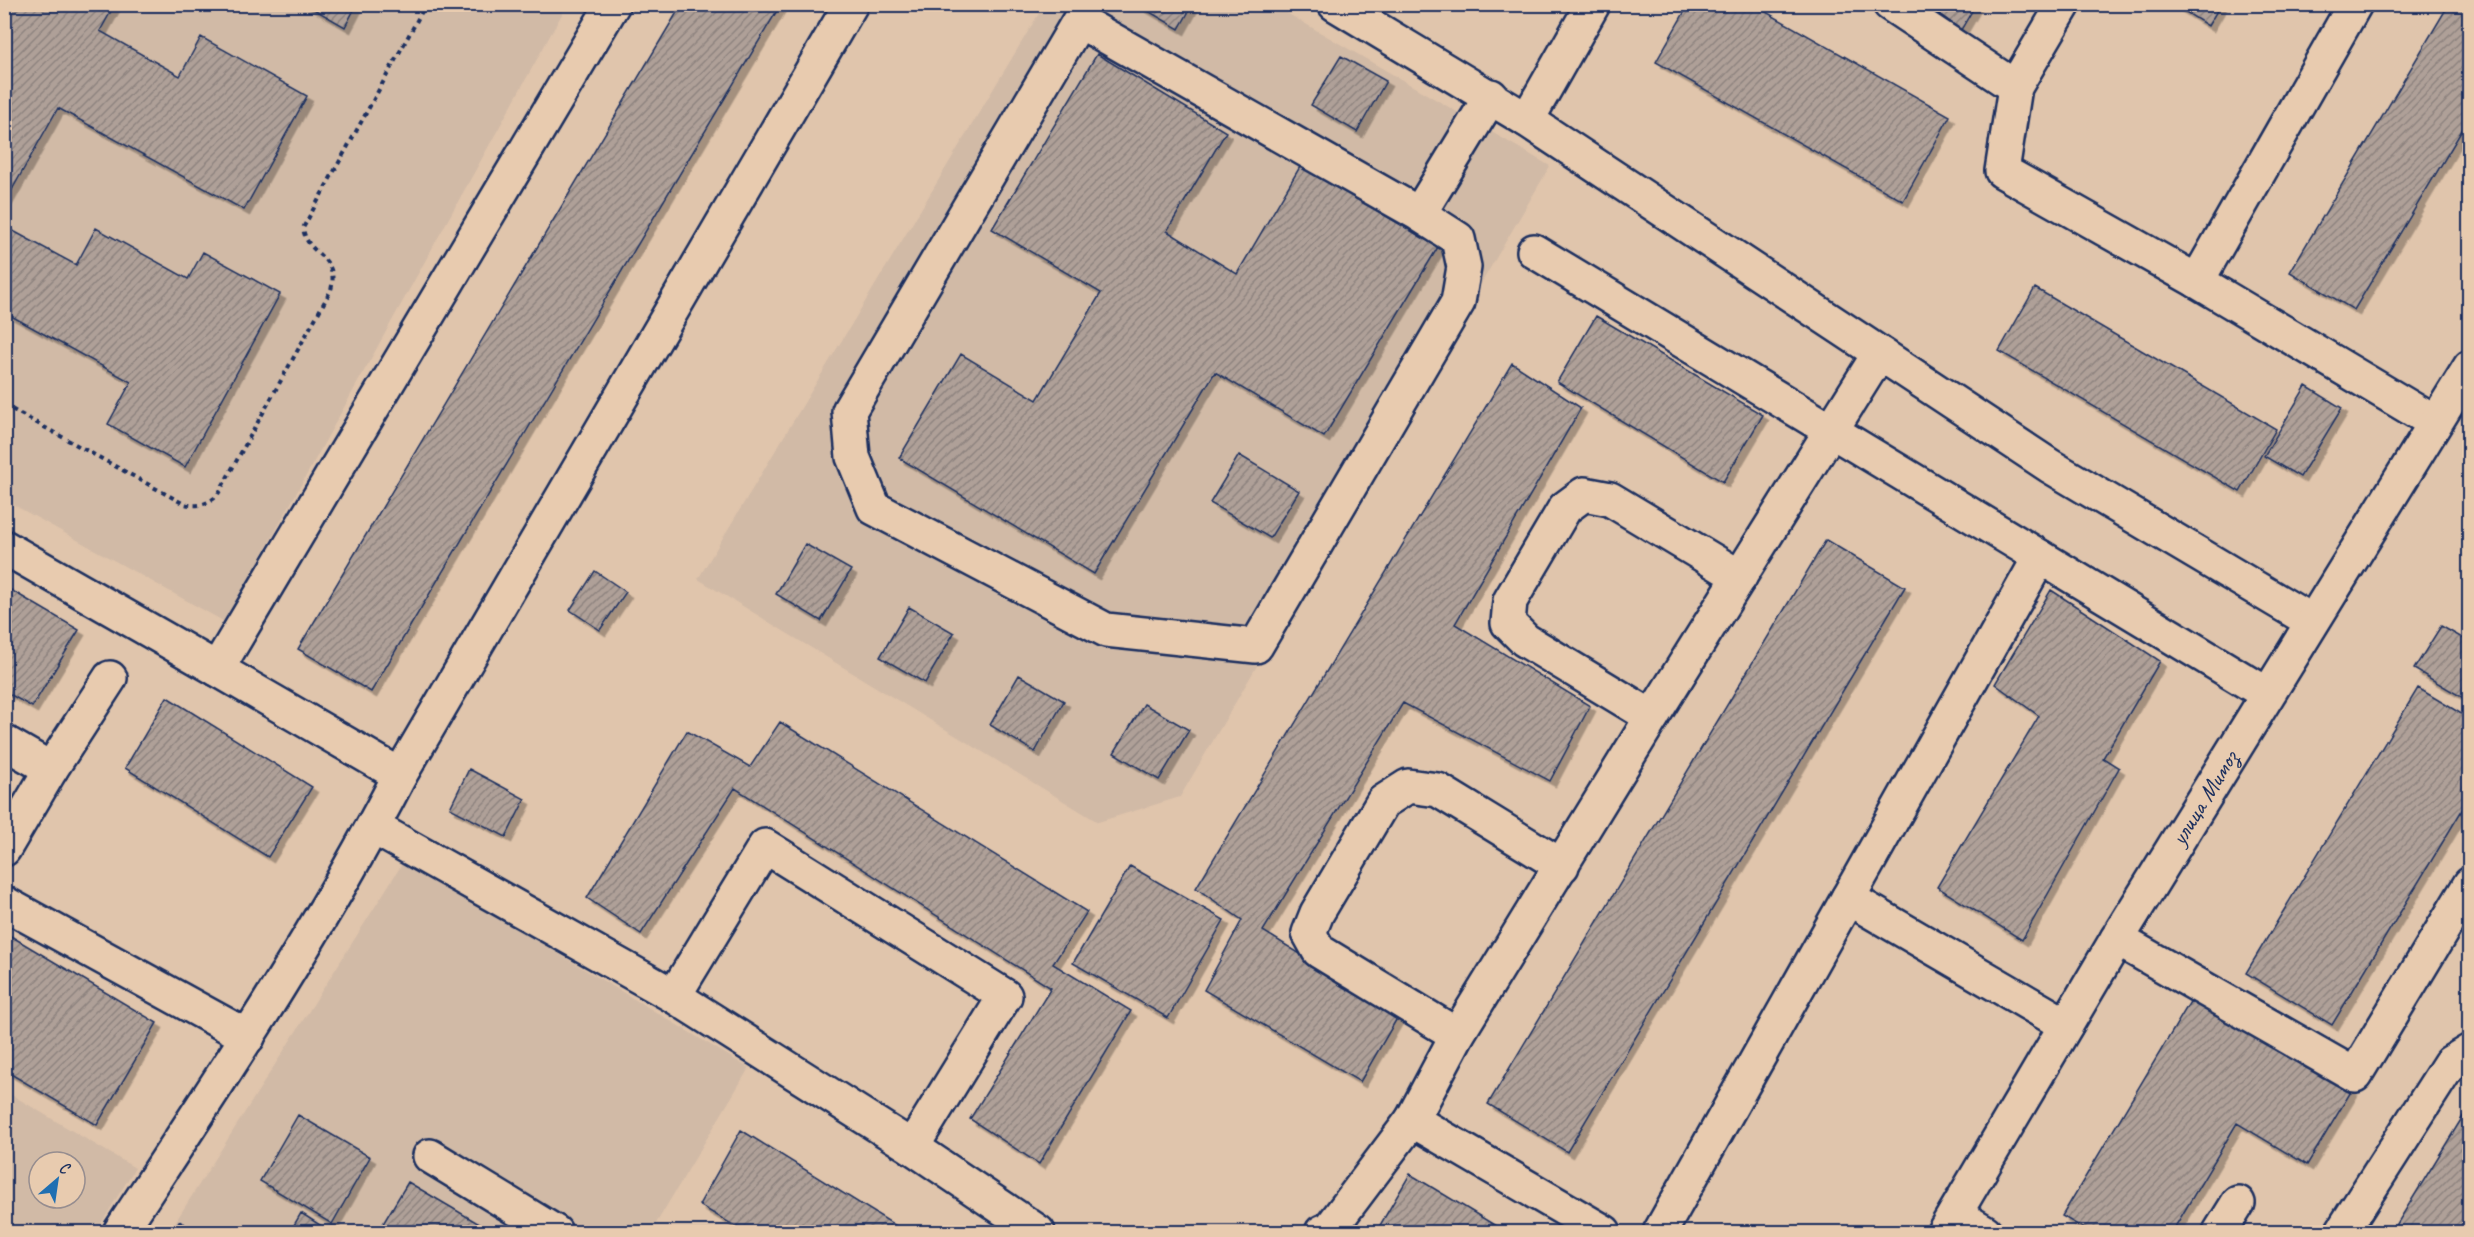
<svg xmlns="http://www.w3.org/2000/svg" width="2474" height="1237" viewBox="0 0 2474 1237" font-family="Caveat,sans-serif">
<defs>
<pattern id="building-hatch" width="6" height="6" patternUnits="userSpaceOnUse" patternTransform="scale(1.5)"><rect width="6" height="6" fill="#afa098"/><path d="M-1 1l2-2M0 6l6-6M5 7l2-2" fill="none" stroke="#8e837f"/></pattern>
<filter id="shadow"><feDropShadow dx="5.5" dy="5.5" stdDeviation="0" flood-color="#0004"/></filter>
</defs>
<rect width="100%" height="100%" fill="#e0c5ac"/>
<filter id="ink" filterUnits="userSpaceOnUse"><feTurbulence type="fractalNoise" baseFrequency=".0167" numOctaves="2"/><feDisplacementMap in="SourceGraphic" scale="12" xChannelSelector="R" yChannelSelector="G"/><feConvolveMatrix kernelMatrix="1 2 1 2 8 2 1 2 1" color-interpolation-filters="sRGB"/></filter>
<g filter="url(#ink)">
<path fill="#d1baa6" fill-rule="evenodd" d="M5,5h562l-342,617 -220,-122z
M1044,5h229l277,161 -370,631 -82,25 -400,-243z
M404,861l345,207 -98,164h-482z
M5,1091l130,77 -39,64h-91zM39,1162h36v36h-36z"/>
<path fill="url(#building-hatch)" stroke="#1b2f5e" stroke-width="1.5" filter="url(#shadow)" d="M4,4h111l-15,27 80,45 21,-39 106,59 -63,114 -186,-102 -54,96z
M305,4h52l-12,23z
M682,4h99l-410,688 -73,-43z
M1136,4h57l-14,25z
M1689,4h63l198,112 -47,85 -247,-139z
M1926,4h50l-15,26z
M2173,4h48l-13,22z
M2449,4h21v113l-116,193 -64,-38z
M1097,54l129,78 -59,99 70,43 64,-109 137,82 -114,190 -109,-65 -121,202 -195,-116 62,-104 76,46 64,-107 -109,-64z
M1341,56l45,25 -29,51 -46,-27z
M4,226l72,39 20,-37 92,51 15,-27 77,42 -95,173 -77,-43 23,-42 -127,-70z
M2035,288l241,141 -36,63 -241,-141z
M1596,316l167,99 -40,67 -166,-100z
M1512,363l69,45 -126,216 135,82 -40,75 -147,-78 -140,228 136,84 -39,67 -156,-92 38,-70 -46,-32z
M2306,386l36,22 -42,69 -36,-21z
M1239,455l60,36 -29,47 -60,-35z
M1826,540l79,47 -338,565 -79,-48z
M805,544l46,26 -30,51 -45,-27z
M595,571l31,21 -26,38 -30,-20z
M4,586l75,44 -47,77 -28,-16z
M2051,590l109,71 -57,97 16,10 -97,172 -85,-53 102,-171 -44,-32z
M909,607l45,26 -29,50 -45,-26z
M2441,626l23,13 6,-9v72l-56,-33z
M1019,675l45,26 -29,51 -45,-27z
M2418,688l52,31v78l-138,228 -86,-52z
M167,697l145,90 -44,70 -143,-89z
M1144,704l45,26 -30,50 -45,-27z
M780,722l307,190 -34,52 78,47 -92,153 -69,-45 81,-131 -316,-200 -94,146 -54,-36 100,-167 63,36z
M469,769l56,30 -19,38 -56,-29z
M1130,866l94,54 -56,98 -95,-55z
M4,932l153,91 -60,102 -93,-55z
M2194,995l158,95 -45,75 -70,-42 -65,109h-82l-28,-16z
M2470,1105v127h-78z
M298,1115l72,42 -38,67 -72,-43z
M741,1130l165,102h-161l-46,-27z
M1410,1174l96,58h-130z
M408,1182l85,50h-115z
M301,1213l30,19h-41z
M179,1221l19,11h-26z"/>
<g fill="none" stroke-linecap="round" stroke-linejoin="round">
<g stroke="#1b2f5e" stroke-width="38">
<g id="minor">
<path d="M1335,4l192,116 523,346 261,155"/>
<path d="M1890,4l125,83"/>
<path d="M2064,4l-49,83 -13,84 195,110"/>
<path d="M2355,4l-158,277 237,141"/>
<path d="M1527,120l66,-116"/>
<path d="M1419,214l-340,-193 -230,390 4,46 21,51 232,122 150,16 202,-344 6,-35 -6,-28 -39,-25 72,-118"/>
<path d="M1534,251l733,443"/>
<path d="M4,547l213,122"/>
<path d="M1652,717l-127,-77 -17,-17 2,-22 55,-93 19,-14 26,5 130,78"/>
<path d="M4,742l47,27"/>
<path d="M400,775l-183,-106 396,-665"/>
<path d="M373,827l301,169 238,151 126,85"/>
<path d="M4,849l47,-80 59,-91"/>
<path d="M1848,898l218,127"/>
<path d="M4,903l244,134"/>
<path d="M2117,939l238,136 115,-191"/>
<path d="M674,996l91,-150 240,150 -93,151"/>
<path d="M1457,1035l-138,-84 -10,-18 8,-20 66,-111 25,-16 30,4 124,76"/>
<path d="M430,1156l125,76"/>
<path d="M1955,1214l30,18"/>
<path d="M120,1232c98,-149 198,-298 280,-457l451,-771"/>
<path d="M1322,1232l8,-3 82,-109"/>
<path d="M1604,1232l-192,-112 45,-85 195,-318 227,-363"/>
<path d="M1660,1232l380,-675"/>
<path id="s1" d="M1944,1232l173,-293 353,-572"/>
<path d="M2220,1232l18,-29"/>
<path d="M2342,1232l108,-169 20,-12"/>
</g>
</g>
<path stroke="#1b2f5e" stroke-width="4" stroke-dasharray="4.5 4.5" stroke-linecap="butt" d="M4,405l180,99c14,3 22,1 33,-8l114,-206c9,-35 -24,-33 -28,-62l123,-224"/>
<use href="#minor" stroke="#e8cbaf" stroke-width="33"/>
</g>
</g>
<g text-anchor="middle" stroke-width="4.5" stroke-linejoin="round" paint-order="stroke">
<g font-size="24" fill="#1b2f5e" stroke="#e8cbaf">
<text dy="8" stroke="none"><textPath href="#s1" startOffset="506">улица Мимоз</textPath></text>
</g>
</g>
<rect width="2474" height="1237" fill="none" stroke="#e8cbaf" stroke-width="24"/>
<rect x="12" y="12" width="2450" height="1213" fill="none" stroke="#1b2f5e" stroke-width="2" filter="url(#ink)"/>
<g transform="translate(57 1180) rotate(29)"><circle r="28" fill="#e8cbaf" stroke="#968d8f" stroke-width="1.5"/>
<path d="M0-4.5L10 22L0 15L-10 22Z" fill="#1f6fb2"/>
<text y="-9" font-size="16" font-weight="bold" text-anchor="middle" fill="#1b2f5e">С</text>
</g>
</svg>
